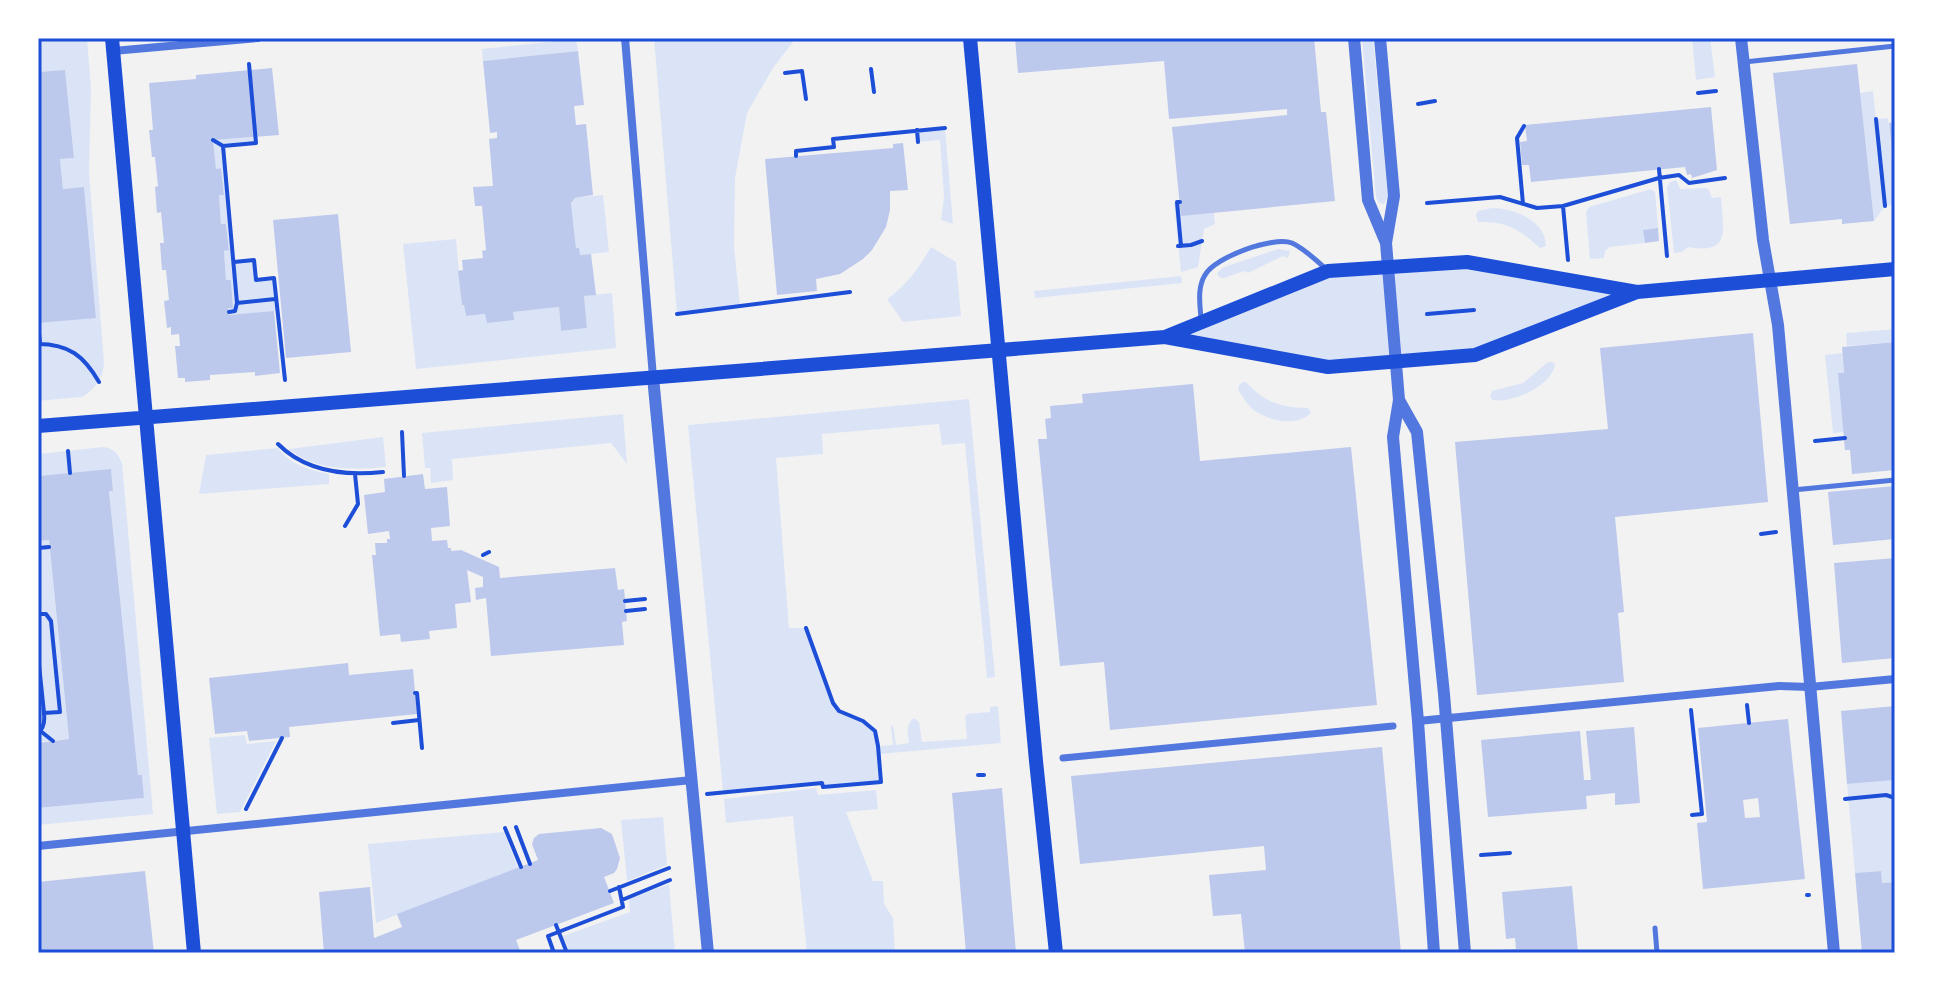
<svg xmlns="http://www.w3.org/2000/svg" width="1933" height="991" viewBox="0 0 1933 991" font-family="'Source Serif 4',serif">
<rect width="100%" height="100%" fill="#f2f2f2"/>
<path fill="#dbe4f7" d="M38,38h49l4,50 -2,84 15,191c-1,16 -9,26 -22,34l-44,4v-78l58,-6 -12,-129 -21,1 -3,-30 14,-1 -9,-88 -27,2z
M654,38h142l-23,30 -26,45 -12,65 -1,69 6,58 -63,9z
M1362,38h11l15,159 -4,7 -5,-1 -3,-5z
M1692,38h18l5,39 -19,3z
M576,39l2,12 -95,10 -1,-12z
M1873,91l3,28 12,-1 7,64v23l-10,1 -11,15 -14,-128z
M945,128l8,96 -12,-4 3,-22 -4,-58 -22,2 -1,-12z
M255,137l1,6 -33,3 10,115 21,-1 2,20 18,-2 3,33 -48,4 -1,-7 5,-1 -2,-27h-5l-2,-29 5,-1 -3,-26h-5l-2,-29 5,-1 -3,-25h-5l-3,-29z
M1676,180l4,9 26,-1 3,2 3,8 9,-1c2,32 11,58 -33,50l-6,5 -8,1 -7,-66 3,-5z
M1651,189l4,3 3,36 -14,2 1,13 -35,4 -5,4 -1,7 -14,1 -4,-47 3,-5z
M603,195l6,57 -29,3 -4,-7 -5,-45 4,-5z
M1180,202l34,11 1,11 -11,5 -6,38 -17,5 -7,-69z
M1492,208c22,0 54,13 54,38l-6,2c-21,-19 -33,-27 -62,-26l-2,-7 2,-4z
M456,239l6,66h2l2,11 19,-2 28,6v-8l46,-5 2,24 26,-3 -3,-32 28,-3 4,55 -200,21 -13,-125z
M931,247l25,15 5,54 -58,6 -16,-23c20,-14 32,-31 44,-52z
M1278,249l12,2 -2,7 -5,-2 -35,17 -4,-2 -20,7 -5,-1 -2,-4 7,-6z
M1467,262l170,30 -162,63 -147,12 -163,-30 163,-66z
M1181,276l1,7 -147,15 -1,-7z
M1895,329v13l-48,4 -1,-13z
M1842,353l2,20h-5l5,59 -11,1 -8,-78z
M1548,362h4l3,2c-2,21 -43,40 -62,36l-3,-3 2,-6 31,-8z
M1243,382h3c19,21 34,25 62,26l3,5c-14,14 -41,8 -56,-2 -7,-5 -12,-14 -17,-21l1,-5z
M969,399l26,278 -8,1 -22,-235 -23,2 -3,-21 -117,10 1,20 -47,4 13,170h17l27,75 6,8 32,15 8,20 14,-1 -2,-18 2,-2 3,20 13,-2c-1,-9 -4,-19 5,-25l5,4 3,20 45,-3 -2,-22 2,-3 23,-2v-5l8,-1 3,37 -121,11 1,28 -58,5 -1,-4 -99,9 -35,-367z
M623,414l4,50 -16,-21 -159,16 1,21 -22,3 -1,-15h-5l-3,-35z
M383,437l3,30c-32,3 -71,4 -97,-18z
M103,447c11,1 15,7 19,16l31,351 -115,11v-17l106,-10 -2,-23h-4l-29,-284 4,-1 -2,-20 -73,6v-22z
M278,448c13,17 31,22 51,26v10l-130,10 7,-39z
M49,540l20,199 -31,3v-35h5l-5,-52v-114z
M245,735l2,9 29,-3 -36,71 -23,2 -8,-76z
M1895,780v102l-13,1 -1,-12 -26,2 -8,-89z
M816,788l2,7 58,-5 2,19 -32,3 27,69h10l1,23 9,14 2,35h-88l-14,-137 -67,7 -2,-24z
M663,817l4,48 -40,16 -6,-61z
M504,832l14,36 -142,55 -8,-79z
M669,884l6,69h-105l-7,-17 67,-24 -1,-13z"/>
<path fill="#bdc9ec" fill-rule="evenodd" d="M1015,38h299l7,74h5l9,89 -154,15 -9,-89 115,-12v-6l-118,10 -5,-58 -146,12z
M578,51l6,54 -10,1 2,19 10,-1 7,71 -18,3 -4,5 5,45h3l1,7 11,-1 5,41 -12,1 3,32 -26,3 -2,-24 -46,5 1,8 -27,3 -2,-9 -19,2 -2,-11h-2l-4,-34 5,-1 -1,-10 21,-2 -1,-7 4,-1 -4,-44h-7l-2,-19 20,-1 -4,-47 8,-1v-6l-7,1 -7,-72z
M1857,64l17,157 -32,3v-5l-52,5 -17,-151z
M272,68l7,67 -66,5 3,29 5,-1 3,27h-5l2,29h5l3,26 -5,1 2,29h5l2,28h-5l1,7 45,-4 6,62 -25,3v-4l-45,3v5l-25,2v-4h-7l-3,-32h5l-1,-12 -8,1v-8l-4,1 -3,-27 5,-1 -3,-30h-4l-2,-27h4l-3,-31 -4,1 -2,-26 3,-1 -3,-29h-3l-3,-27h4l-4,-47 47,-4v-4z
M65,70l9,88 -14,1 3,30 21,-2 12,131 -58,5v-251z
M1711,107l6,63 -25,8 -1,-4 -4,1 -2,-8 -154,15 -2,-17h-7l-2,-23 7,-1 -2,-16z
M1895,122v40h-2l-4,-39z
M903,143l5,47 -18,1v19l-4,17 -14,23 -9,9 -23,15 -24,5 1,12 -40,4 -12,-136 128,-11v-4z
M338,214l13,138 -65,6 -13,-138z
M1658,228l1,13 -14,2 -2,-13z
M1753,333l15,169 -153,15 9,95 -6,1 6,69 -147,13 -22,-253 153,-13 -8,-81z
M1895,342v46h-1l1,82 -43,4 -2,-24h-5l-7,-77h6l-2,-26z
M1193,384l7,77 151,-14 26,258 -267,25 -6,-68 -44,4 -22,-227h9l-2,-20 6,-1 -1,-12 33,-3 -1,-9z
M111,469l2,22h-4l29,284h4l2,23 -106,10v-65l31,-4 -20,-199 -11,1v-65z
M423,474l2,15 22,-2 3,39 -19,2 1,13 15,-1 1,8h3v3l10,-1 38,17 1,11 115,-10 3,22 6,-1 3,32 -5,1 2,23 -133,11 -5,-58 -10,2 -1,-12 8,-1v-10l-16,-7 4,32 -16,2 2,24 -28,3 1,8 -29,3 -1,-8 -20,2 -8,-81h4l-1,-12h12v-4h3l-1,-8 -21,3 -4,-39 21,-3 -1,-13z
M1895,486v53l-62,6 -5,-53z
M1895,558v100l-53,5 -8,-100z
M348,663l1,12 64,-6 4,45 -128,13 1,10 -41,4 -2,-10 -32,3 -6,-56z
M1895,706v74l-48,4 -6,-73z
M1788,719l17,160 -102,10 -6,-66 10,-1 -9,-94zM1758,798l2,19 -15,1 -2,-18z
M1634,727l6,76 -25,2v-12l-29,3 1,13 -99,8 -7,-77 99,-9 4,49h7l-5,-49z
M1382,747l19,206h-156l-4,-39 -28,2 -4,-41 57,-5 -2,-24 -184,18 -9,-88z
M1002,788l14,165h-50l-14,-160z
M601,828l11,6 8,24 -3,11 -3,4 -10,4 10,26 -98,37 5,13h-197l-5,-61 51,-5 4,51 28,-11 -5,-13 141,-54 -6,-16 2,-6 5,-4z
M145,871l9,82h-113l-1,-9h-2v-62z
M1881,871l1,12 13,-1v71h-33l-7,-80z
M1572,886l6,67h-78v-3l16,-1 -1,-11 -9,1 -4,-47z"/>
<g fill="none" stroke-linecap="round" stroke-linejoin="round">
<path stroke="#1d4ed8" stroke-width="4" d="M871,69l3,23
M785,73l17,-2 4,28
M1698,93l18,-2
M1418,104l17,-3
M1876,119l9,87
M917,130l1,12
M213,140l10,6
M796,156v-5l38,-4 -1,-8 112,-11
M1659,169l8,87
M1180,202h-3l4,44
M1427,203l73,-6 37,11 26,-2
M1523,204l-6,-66 7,-12
M1178,246l13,-1 11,-4
M1568,260l-5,-54 96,-28 20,-3 10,8 36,-5
M234,262l20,-2 2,20 18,-2 11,102
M237,303l38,-4
M229,312l6,-1 2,-8 -14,-157 33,-3 -7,-79
M677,314l173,-22
M1427,314l47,-4
M38,323l2,20
M38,344c31,0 46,12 61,38
M402,432l2,44
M1815,441l30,-3
M278,444c28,28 68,32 105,28
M68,451l2,22
M345,526l13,-22 -3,-30
M1761,534l15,-2
M38,548l11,-1
M483,555l6,-3
M625,601l20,-2
M626,611l19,-2
M38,614h8l5,7 9,91 -16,1 -6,-58
M415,693h2l5,55
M1747,705l2,18
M1691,710l11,104 -10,1
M393,723l26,-3
M38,729l15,12
M38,733c6,-5 7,-11 6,-19
M978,775h6
M707,794l115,-11 1,4 58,-5 -3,-36 -3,-15 -12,-10 -24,-10 -6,-8 -27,-75
M1845,799l41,-4 9,3
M246,809l36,-71
M516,827l14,37
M505,828l16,39
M1481,855l29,-2
M610,891l59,-23
M1807,895h2
M622,900l48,-20
M556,925l11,28
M554,953l-6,-17 75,-29 -4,-20"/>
<path stroke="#5277de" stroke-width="5" d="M1744,62l151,-16
M1201,319c-1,-15 -4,-31 4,-44 10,-18 68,-39 87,-32 13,6 25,18 35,27
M1793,490l102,-10
M1655,928l2,25"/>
<path stroke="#5277de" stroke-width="7" d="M1063,758l330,-32"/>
<path stroke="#5277de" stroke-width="8" d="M625,38l28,339
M113,51l145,-13
M1418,721l361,-35 31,1 85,-8
M38,846l654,-66"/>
<path stroke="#5277de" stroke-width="12" d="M1354,38l14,162 18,43 13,157 -6,37 25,284 16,232
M1380,38l14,158 -8,47
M1741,38l22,202 15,85 56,628
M653,377l55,576
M1399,400l18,32 27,262 21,259"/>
<path stroke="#1d4ed8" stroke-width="14" d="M970,38l66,723 20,192"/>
<path stroke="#1d4ed8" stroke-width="14" d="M112,38l82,915
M1165,337l163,-66 139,-9 170,30 258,-23
M38,426l1127,-89 163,30 147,-12 162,-63"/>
</g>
<rect width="1933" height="991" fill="none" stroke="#ffffff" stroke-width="80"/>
<rect x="40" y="40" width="1853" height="911" fill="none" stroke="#1d4ed8" stroke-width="3"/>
</svg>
